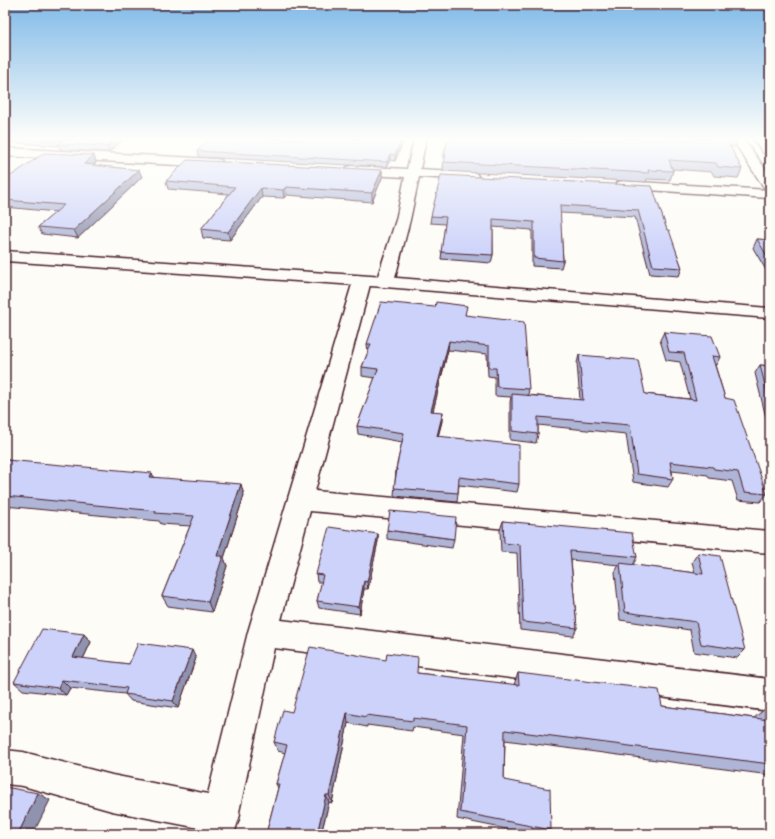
<svg xmlns="http://www.w3.org/2000/svg" width="775" height="839" viewBox="0 0 775 839" font-family="'Indie Flower',sans-serif">
<rect width="100%" height="100%" fill="#fdfcf7"/>
<filter id="ink" filterUnits="userSpaceOnUse"><feTurbulence type="fractalNoise" baseFrequency=".025" numOctaves="2"/><feDisplacementMap in="SourceGraphic" scale="8" xChannelSelector="R" yChannelSelector="G"/><feConvolveMatrix kernelMatrix="1 2 1 2 8 2 1 2 1" color-interpolation-filters="sRGB"/></filter>
<g filter="url(#ink)">
<g fill="none" stroke-linecap="round" stroke-linejoin="round">
<g stroke="#4a1f2b" stroke-width="3">
<path id="street" d="M414,139h12l-6,30 51,3 5,1 2,3 -2,3 -5,1 -52,-3 -9,43 -16,62 -3,4 -6,1 -6,-1 -3,-4 20,-62 9,-43 -53,-3 -5,-1 -2,-3 2,-3 5,-1 55,3z
M5,148l211,11 5,1 1,3 -1,3 -5,1 -211,-11z
M623,181l147,9v8l-152,-10 -2,-3 2,-3z
M362,276l6,1 3,4 -56,210 455,40v22l-460,-42 -29,109 489,59v32l-496,-63 -35,164 1,3 -6,19h-36l1,-6 -87,-17 -89,-25 -18,-2v-34l18,2 89,23 96,19 40,-162 105,-351 3,-4z"/>
</g>
<g stroke="#4a1f2b" stroke-width="3">
<path id="secondary" d="M732,139h12l26,37v14l-5,-1z
M753,139h13l4,6v12l-4,-1z
M5,251l380,26 385,31v10l-385,-31 -380,-26z"/>
</g>
<use href="#street" fill="#fdfcf7" fill-rule="evenodd"/>
<use href="#secondary" fill="#fdfcf7" fill-rule="evenodd"/>
</g>
<path fill="#afb5d7" stroke="#4a1f2b" d="M5,139h119l-15,13 -48,-2 -2,-4 -54,-4z
M209,139h195l-9,22 -5,-1 -3,7 -188,-10 -2,-6z
M448,139h290l-3,8 -5,-1 12,23 -4,9 -24,-2 -2,-4 -39,-3v2l-3,9 -23,-1 -1,3 -203,-11 1,-17z
M94,155l2,8 -2,2 48,12 -64,61 -36,-4 -4,-7 18,-15 -51,-5v-27z
M382,170v8l-10,24 -85,-7 -3,3 -22,-1 -32,43 -27,-2 -2,-9 28,-35 -61,-5 -2,-8z
M652,186l15,44 15,38 -3,8 -29,-2 -15,-57 -75,-4 3,48 -2,7 -29,-2v-36l-39,-3v28l-2,8 -50,-4 4,-35 -15,-1 1,-7z
M757,239l13,1v30h-4l-13,-22z
M466,315l63,74 -1,6 52,5 -3,-37 2,-8 66,39 45,5 -10,-37 -14,-2 -6,-20 4,-8 56,25 -4,8h-1l10,33 42,96 -7,8 -22,-2 -6,-19 -23,-3 -1,-3 -36,-4 1,8 -5,8 -35,-5 -7,-48 -88,-9v9l-2,9 -26,-3v-38l1,-5 -16,-1v-19l-7,-1 -1,-22 -39,-4 -15,61 9,10 -4,15 81,48 -2,8 -58,-7 -2,17 -63,-6 2,-27 6,-27 -44,-8 -1,-8 18,-48 -13,-2v-9l6,-15 -1,-8z
M760,365l10,1v60h-2l-13,-53z
M5,458l5,3 144,16 90,18 -20,63 3,8 -15,46 -44,-6 -6,-10 28,-70 -29,-2 -2,-3 -154,-15z
M503,521l134,36 -4,8 62,8 -3,-11 6,-9 47,97 -8,8 -43,-6 -4,-22 -70,-10 -5,-48 4,-7 -48,-5 6,68 -4,8 -53,-6 -3,-77 -16,-1 -1,-22z
M387,530l67,9 -2,9 -65,-9z
M378,534v7l-10,48h-4l-4,25 -41,-6 -2,-7 5,-19h-5l-1,-8z
M84,634l7,8 -8,17 46,5 67,-6 -18,50 -47,-7 -6,-7 -55,-6 -4,7 -43,-5 -9,-8z
M417,673l97,12 4,-12 144,33 92,12 12,-10 4,1v66l-265,-35 -1,40 47,50 -4,4h-16l-74,-15 7,-85 -51,-7 -1,4 -45,-6v2l-19,-4 -16,80 -3,-1 -8,32h-55l12,-46 -2,-4 9,-31 -7,-2 -4,-9 18,-30z"/>
<path fill="#8f93af" stroke="#4a1f2b" d="M116,139h8l-15,13 -2,-6z
M402,139h2v1l-9,21v-6z
M390,154v6l-3,7v-5z
M94,155l2,8 -10,8 -2,-7z
M139,170l3,7 -64,61 -4,-8z
M382,170v8l-10,24v-9z
M286,187l1,8 -3,3 -1,-8z
M261,188l1,9 -32,43 -2,-8z
M449,341l-1,9 -17,69v-8z
M443,412l-1,9 -6,24 1,-9z
M152,473l5,11 -7,-7z
M241,484l3,11 -20,63 3,8 -15,46 -4,-10 9,-46z
M378,534v7l-10,48 -1,-7z
M364,581v8l-4,25 -1,-7z
M84,634l7,8 -11,23 -7,-8z
M192,650l4,8 -18,50 -5,-7z
M62,680l8,8 -4,7 -8,-7z
M347,713l1,10 -16,80 -3,-8z
M38,793l12,7 -17,34h-15z
M326,795l3,7 -8,32h-4z"/>
<path fill="#ccd2fa" stroke="#4a1f2b" d="M43,139h73l-9,7 -49,-2 5,-3z
M209,139h193l-7,16 -5,-1 -3,8 -190,-11z
M448,139h278l16,30 -24,-2 -2,-4 -47,-3 4,11 -25,-1 1,3 -205,-11 2,-8h-2z
M44,153l50,2 -10,9 55,6 -65,60 -36,-3 26,-22 -59,-5v-20z
M187,160l195,10 -10,23 -86,-6 -3,3 -22,-2 -33,44 -27,-3 34,-42 -69,-6z
M441,175l211,11 15,44h2l13,38 -29,-2 -15,-56 -78,-5 3,56 -29,-3v-36l-41,-3v36l-52,-3 5,-35 -15,-1z
M757,239l13,1v21z
M381,302l54,5 1,-5 31,4 -2,9 59,7 5,67 -32,-2 -1,-19h-7v-22l-40,-5 -18,70 12,1 -6,24 82,9v39l-60,-7 -1,16 -64,-5 3,-19h-1l8,-36 -47,-7 21,-57 -16,-2 9,-23h-4z
M664,332l48,4 8,21 -8,-1 13,42 9,2 33,94 -23,-2 -6,-20 -24,-3 -1,-2 -43,-5 3,17 -36,-5 -7,-49 -92,-8v17l-26,-3v-37l71,6 -4,-45 59,5 7,34 51,6 -12,-47 -15,-1z
M760,365l10,1v39z
M5,458h3l-2,2 146,13 -2,4 91,7 -24,72h6l-15,46 -46,-6 32,-80 -39,-3 1,-2 -151,-15z
M390,511l66,6 -2,22 -67,-9z
M503,521l129,12 5,24 -67,-6 7,77 -54,-6 -3,-77 -16,-2z
M329,527l49,7 -11,48 -3,-1 -5,26 -42,-6 6,-26 -7,-1z
M698,553l22,3 25,94 -44,-6 -5,-22 -71,-10 -5,-49 83,11z
M42,629l42,5 -11,23 56,7 9,-21 54,7 -19,51 -48,-7 2,-6 -65,-8 -4,8 -44,-6z
M310,647l76,13 1,-7 31,4 -1,16 102,12 -1,-12 141,17 3,16 107,14 -3,-12 4,1v55l-265,-34 -1,50 46,9 1,41 -91,-18 7,-87 -54,-7v3l-47,-6v2l-19,-4 -18,82h-3l-9,39h-51l13,-50h-3l11,-39 -13,-3 9,-32 9,2z
M5,787l33,6 -20,41h-13z"/>
</g>
<linearGradient id="sky" x2="0" y2="1"><stop stop-color="#81bae8"/><stop offset="0.54" stop-color="#fefefb"/><stop offset="1" stop-color="#fefefb" stop-opacity="0"/></linearGradient>
<rect width="775" height="257" fill="url(#sky)"/>
<rect width="775" height="839" fill="none" stroke="#fdfcf7" stroke-width="20"/>
<rect x="10" y="10" width="755" height="819" fill="none" stroke="#4a1f2b" stroke-width="1.5" filter="url(#ink)"/>
</svg>
